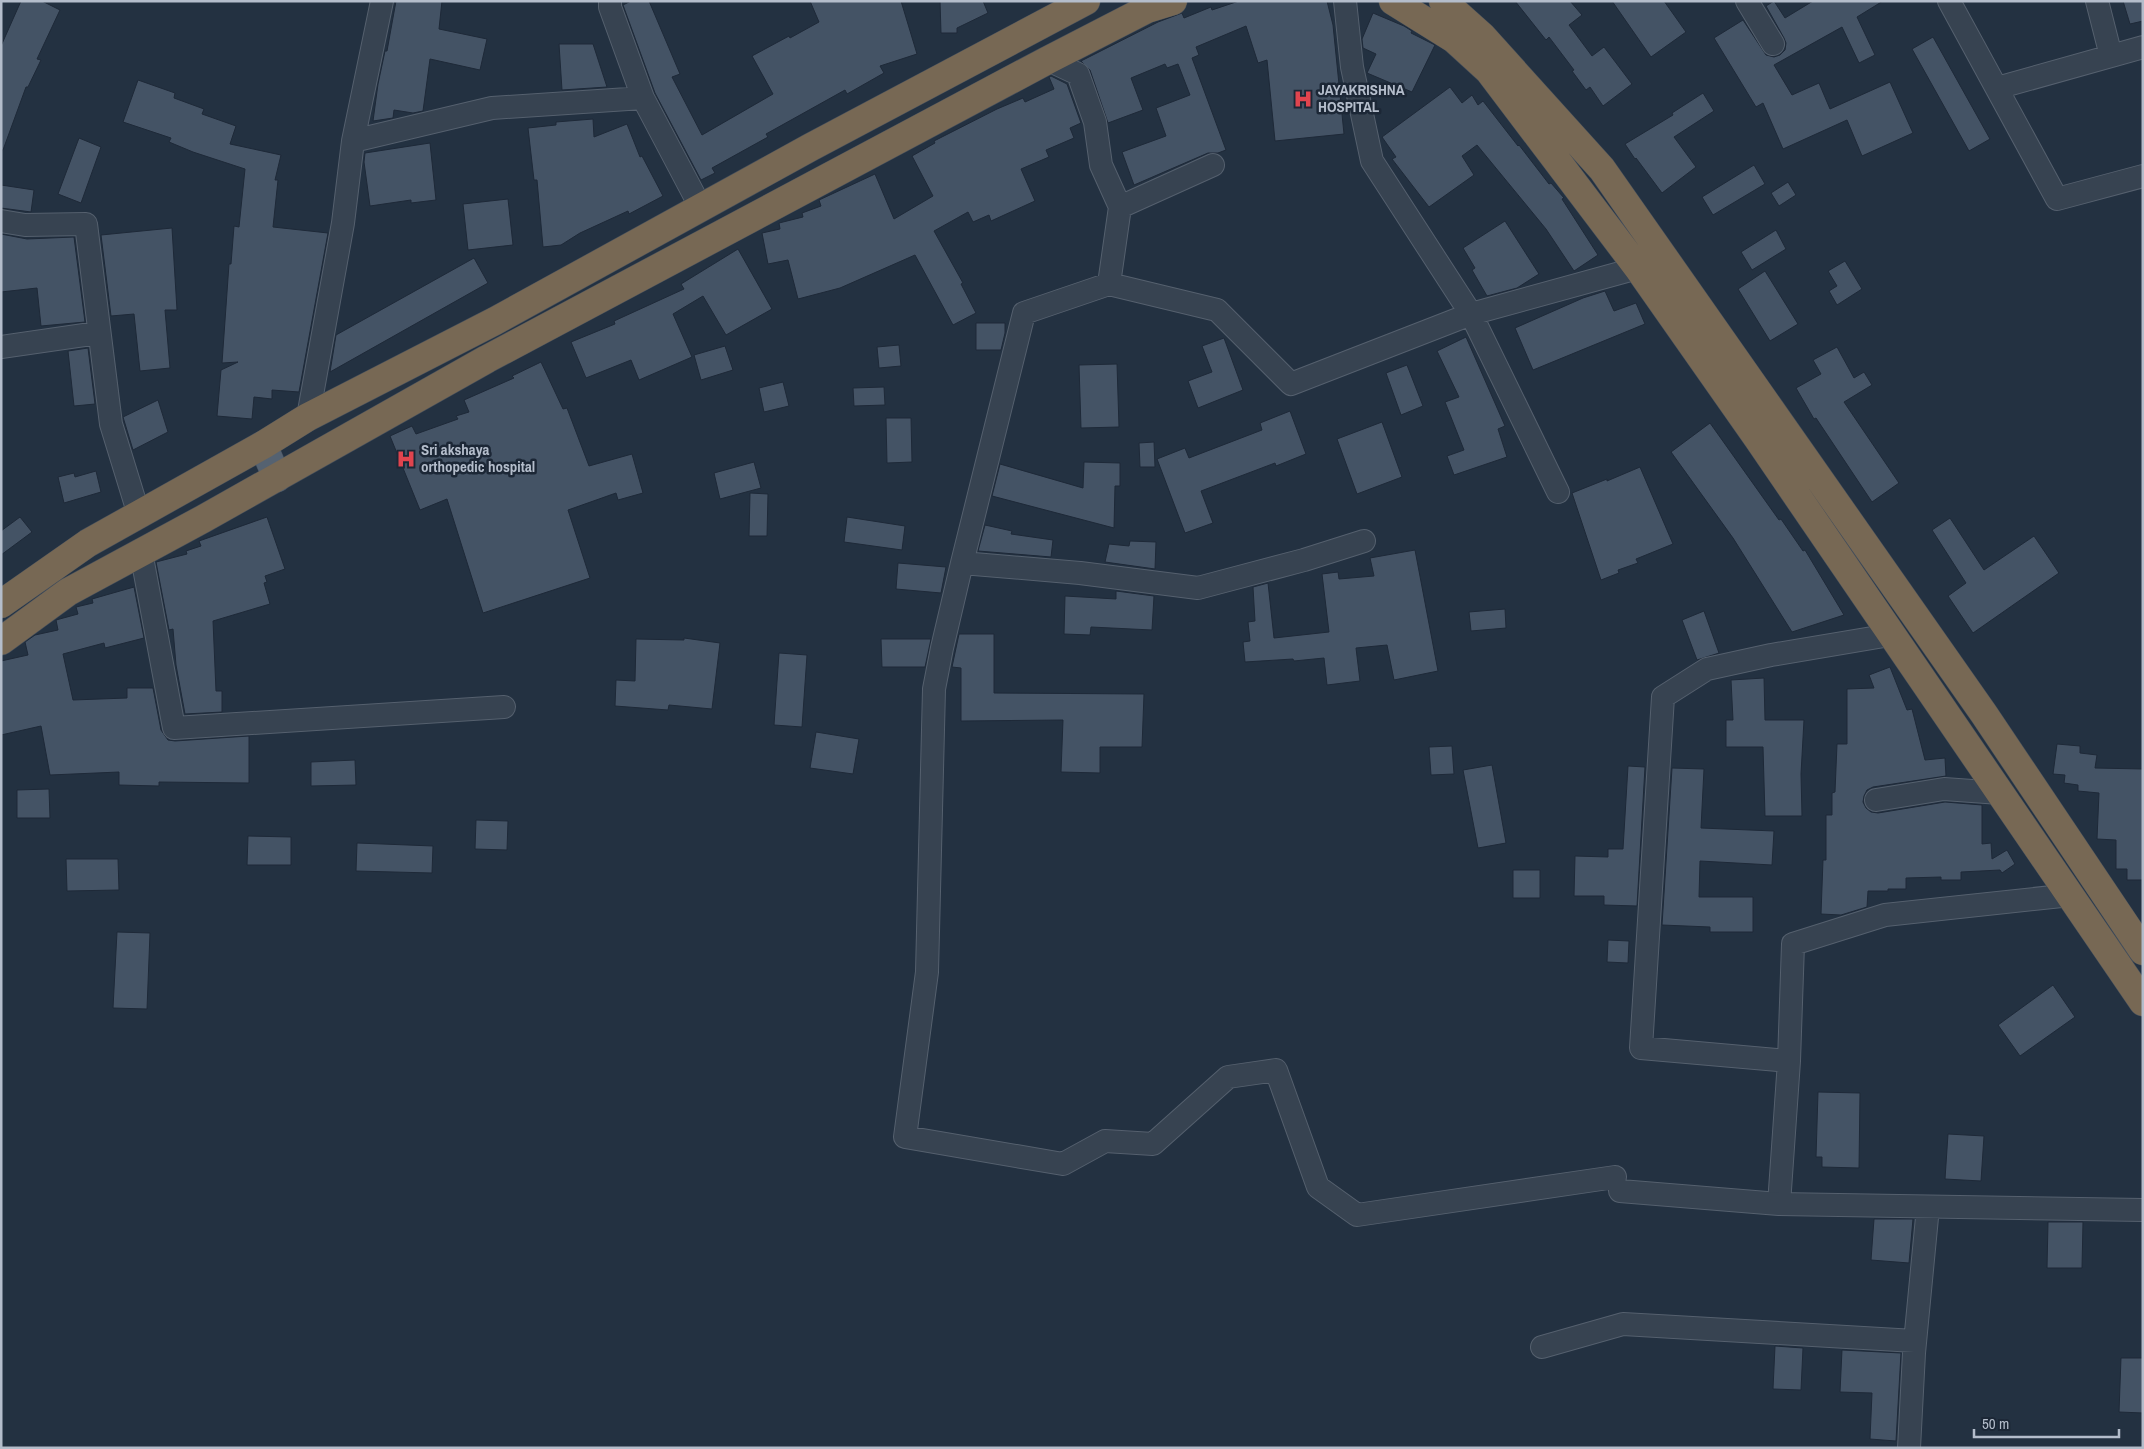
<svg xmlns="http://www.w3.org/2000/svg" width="2144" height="1449" viewBox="0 0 2144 1449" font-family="'Archivo Narrow',sans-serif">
<rect width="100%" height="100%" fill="#233141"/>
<path fill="#445365" stroke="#1e2938" d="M21,1h21l18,9 -23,49 4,1 -13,27h-2l-23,63h-2v-104z
M396,1h46l-3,28 48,10 -7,31 -50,-11 -7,52 -10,2 -19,-3 -1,8 -20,3 5,-37 7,-33h2z
M631,1h18l31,73 -8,3 30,58 71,-41 -21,-38 37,-20 1,2 29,-16 -9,-21h91l16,53 -37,12 4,7 -37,21 -2,-4 -79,44 2,3 -56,31 3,5 -14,7 -46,-87 -32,-88z
M940,1h43l5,12 -31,15v5h-16z
M1239,1h88l6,24 11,109 -69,7 -8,-81 -9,3 -12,-37 -50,21 3,8 -7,3 34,92 -8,3h-10l-74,32 -12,-33 44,-16 -10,-28 34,-13 -12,-31 -11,4 -2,-4 -34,14 12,32 -35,13 -18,-53 -9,-9 77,-39 24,-9 2,5 27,-11 1,3z
M1515,1h55l12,14 -13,10 23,31 12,-9 28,37 -29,22 -13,-19 -4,3 -14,-19 2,-1 -25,-33 -3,3z
M1612,1h52l22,31 -35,25z
M1774,1l11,17 28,-17h70l-26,16 18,38 -16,8 -17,-36 -68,38 18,30 27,-12 11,26 60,-27 23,51 -51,23 -15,-36 -64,29 -20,-46 -7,4 -42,-69 29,-18 23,35 8,2 6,-2 5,-5 1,-7 -2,-5 -18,-32z
M2123,1h20v20l-13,3z
M1373,13l31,13 8,5 -1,2 24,12 -23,47 -45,-19 9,-19 -13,-6 -1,-9z
M1933,37l57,102 -21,12 -57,-102z
M559,44h34l14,43 -45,3z
M1051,76l16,8 14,39 -11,5 4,10 -28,12 3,7 -28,12 14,32 -44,20 -2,-6 -16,7 -5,-10 -34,19 29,52 -2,1 15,29 -23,12 -38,-70 -75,33 -42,11 -10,-39 -20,4 -6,-31 18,-4 -1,-6 24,-6 -1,-4 19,-7 -2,-6 56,-26 19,45 39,-23 -21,-40 23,-13 -1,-2 63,-32 26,-11 2,4 29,-13 -5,-12z
M138,80l37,13 -1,5 30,11 -2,5 34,12 -6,18 51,11 -6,25h3l-5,47 55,6 -29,159 -27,-2v9l-18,-2 -2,22 -35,-3 4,-46 17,-8 -16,1 7,-99h2l3,-38 5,1 6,-58 -52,-17 -24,-10 2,-4 -48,-16z
M1450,87l12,16 10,-8 6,10 5,-4 35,45 1,-1 30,39 2,-1 13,15 -2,1 36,56 -24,16 -28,-42 -69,-84 -15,11 12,19 -45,32 -37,-48 4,-2 -14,-20z
M1703,93l11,18 -40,26 22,30 -34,26 -26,-35 -1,1 -10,-15 48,-29 -1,-2z
M593,119l1,18 33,-13 13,33 2,-1 21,40 -34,18 -1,-3 -48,22 -19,12 -18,2 -6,-67h-3l-6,-52 28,-3v-3z
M79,138l22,9 -20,56 -23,-9z
M430,143l6,57 -25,3v-3l-41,6 -6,-44 1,-9z
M1754,165l11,19 -52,31 -11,-18z
M1788,182l8,13 -17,11 -8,-13z
M1,185l33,5 -3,22 -30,-4z
M508,199l5,46 -45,5 -5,-46z
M1505,221l34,53 -22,14 -30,8 -15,-26 3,-2 -12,-20z
M172,228l5,82h-12l5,58 -30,3 -6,-57 -23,2 -10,-81z
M1776,230l10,19 -34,21 -11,-18z
M1,234l26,5 47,-2 11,85 -44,4 -4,-38 -36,4z
M738,249l34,60 -46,26 -23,-39 -30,18 19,43 -53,23 -8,-20 -45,18 -15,-36 44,-18 -1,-3 70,-32 -3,-5z
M474,258l14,25 -158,89 6,-37z
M1845,261l17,28 -25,16 -8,-14 8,-5 -9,-15z
M1765,271l33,53 -28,17 -32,-52z
M1605,291l9,20 22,-8 9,21 -112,46 -18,-42 68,-30z
M976,323h29v10l-4,17h-25z
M1466,337l39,89 -7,3 9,28 -53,18 -7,-19 17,-6 -19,-48 14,-5 -22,-46z
M1224,338l19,52 -45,18 -10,-27 24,-9 -10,-26z
M899,345l2,21 -22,2 -2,-21z
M725,346l8,24 -32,10 -7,-25z
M1837,347l17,31 10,-6 8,13 -28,17 55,81 -27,19 -56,-84 -2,1 -18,-31 25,-14 -8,-14z
M88,348l7,56 -21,2 -6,-55z
M541,362l22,47 4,-1 22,58 43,-12 11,39 -25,7 -2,-7 -48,17 22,68 -107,35 -36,-114 -27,11 -30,-74 22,-10 4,8 42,-15 -2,-3 13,-4 -5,-12 50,-22 -2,-2z
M1117,364l2,63 -38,1 -2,-63z
M1407,365l16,41 -22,9 -15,-42z
M783,382l6,24 -25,6 -5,-24z
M884,387l1,18 -31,1 -1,-18z
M158,400l10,32 -35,18 -10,-33z
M1290,411l16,43 -30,12 -1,-3 -74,28 12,32 -28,10 -28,-74 28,-11 4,10 73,-28 -2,-7z
M886,418h25l1,44 -25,1z
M1382,422l20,55 -45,17 -20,-55z
M1710,423l69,97 2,-1 22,32 2,-1 39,65 -52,17 -59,-94 -62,-86z
M1154,442l1,25h-15l-1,-24z
M754,462l7,26 -41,11 -6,-26z
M1084,462l36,1v23h-5l-1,42 -122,-32 8,-32 83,24z
M1640,467l33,77 -37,15 2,4 -20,7 1,3 -18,7 -29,-87 35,-14v2z
M96,471l5,21 -37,11 -6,-26 16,-4 1,4z
M750,493l18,1 -1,42h-18z
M20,517l12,15 -31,23v-24z
M267,517l18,52 -20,7 2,6 -3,1 6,21 -57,17 3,70h6v21l-37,2 -9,-49 -3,-36 -4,1 -13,-68 31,-8 -1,-3 15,-5 -2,-5z
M847,517l58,9 -3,24 -58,-8z
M1950,518l34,52 50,-34 25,37 -86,60 -25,-37 18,-13 -34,-53z
M985,525l27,6 -1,3 42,6 -2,17 -73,-6z
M1130,541l26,1 -1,27 -50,-7 4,-18 20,2z
M1415,550l23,121 -44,9 -7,-35 -31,3 4,33 -33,4 -3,-27 -30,3 -1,-2 -48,3 -2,-20 7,-1 -2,-19 7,-1 -2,-34 15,-4 6,55 55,-6 -7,-58 16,-2 1,7 35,-3 -4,-18z
M898,563l48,4 -5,26 -45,-4z
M134,587l10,51 -39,10 -1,-5 -41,11 10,46 54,-2v-10h26l8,42 7,10 7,1 74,-5v47l-90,-1v4l-40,-1v-13l-69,3 -9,-49 -40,9v-74l27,-6 -3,-13 10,-7 23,-5 -2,-10 22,-6 -2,-7 17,-4 -1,-4z
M1116,591l38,5 -2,34 -61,-3 -1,8 -26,-1 1,-38 51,3z
M1505,609l1,19 -35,3 -2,-19z
M1704,611l15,42 -22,7 -15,-40z
M959,634h35v59l150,1 -2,53h-42v26l-39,-1 2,-52 -102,1v-53l-9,-1z
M684,638l36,5 -8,66 -43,-4 -1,5 -53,-4 1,-26 19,1 1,-42 48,1z
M881,639h50l-6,28h-43z
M779,653l28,2 -5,72 -28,-2z
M1890,667l17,43 5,-1 13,51 20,-2 1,18 -73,11 -6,3 -3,6 -1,6 3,6 5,4 7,1 67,-11 37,3v39l9,-1 1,16 15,-9 8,14 -13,9 -2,-3 -39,2v8h-20v-3l-35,1v11h-18v2h-20l-1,16 -26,8 -20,-1 2,-54h3v-45h6v-22l3,-1 2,-48h10v-55l27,-1 -5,-13z
M1764,678l1,42h39l-3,54 1,42h-37l-2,-69h-37v-27h7l-2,-40z
M816,732l43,7 -6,35 -43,-6z
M2057,744l23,2v7l17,2 -2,13 48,1v111h-16v-11h-11v-29l-19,-1 2,-46 -21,-2v-6l-14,-2 1,-8 -12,-1z
M1452,746l2,28 -23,1 -2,-28z
M355,760l1,25 -45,1v-24z
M1492,765l14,78 -28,5 -15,-78z
M1628,766l17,1 -8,139 -33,-1v-9h-30l1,-40 33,1v-8h15z
M1672,768l32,1 -3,59 73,3 -2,34 -72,-4 -1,36h54v35h-43v-5l-48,-2z
M49,789l1,29h-33v-28z
M476,820l32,1 -1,29 -32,-1z
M248,836l43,1v28h-44z
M357,843l76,3 -1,27 -76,-2z
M66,859h52l1,31 -52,1z
M1513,870h27v28h-27z
M117,932l33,1 -3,76 -34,-1z
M1608,940l21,1 -1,22 -21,-1z
M2053,985l22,32 -55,39 -22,-31z
M1818,1092l42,1 -1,75 -37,-1v-10h-6z
M1948,1134l36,2 -3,45 -36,-2z
M1874,1219h39l-4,44 -38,-3z
M2048,1222h35l-1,46h-35z
M1775,1346l28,2 -2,42 -28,-1z
M1842,1350l59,3 -5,88 -26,-2 2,-46 -32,-1z
M2121,1358h22v55l-24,-1z"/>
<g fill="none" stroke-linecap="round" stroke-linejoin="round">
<g stroke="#55606e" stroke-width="24">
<path id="street" d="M1345,1l7,66 20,94 99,153 87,178
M1747,1l26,43
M1949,1l108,198 86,-23
M2097,1l14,55
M1048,60l30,14 17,48 6,43 19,42
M1997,88l146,-41
M643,98l58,110
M353,141l139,-33 151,-10 -33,-91v-6
M1213,165l-93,42 -11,77 108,26 74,74 180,-70 167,-46
M1,221l24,4 61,-1 25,200 28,91
M1109,284l-85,29 -62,250 118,10 118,15 106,-28 60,-19
M1,347l97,-14
M308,417l35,-194 10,-82 29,-140
M141,552l33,176 330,-21
M962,563l-20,85 -8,41 -7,283 -22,165 158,27 42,-23 48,3 75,-67 48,-7 42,117 39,28 258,-38
M1876,800l68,-11 56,4
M1789,1061l-148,-13 22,-351 44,-28 64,-14 119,-20
M1620,1191l159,13 364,6
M1779,1204l10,-143 4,-117 92,-29 186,-20
M1542,1347l81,-23 292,17
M1909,1448l5,-95 14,-146"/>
</g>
<g stroke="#444e5d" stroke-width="29">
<path id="primary" d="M263,445l14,33"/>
</g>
<g stroke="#424d5b" stroke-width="29">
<path id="highway" d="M1393,1l61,38 35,32 149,197 120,171 385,563
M1443,1l39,35 120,133 382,545 159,237
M1,604l87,-61 175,-98 45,-28 187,-96 316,-174 275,-146
M1,641l67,-49 135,-73 284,-160 561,-299 99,-51 26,-8"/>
</g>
<use href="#street" stroke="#374351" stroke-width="22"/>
<use href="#primary" stroke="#556271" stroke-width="28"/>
<use href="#highway" stroke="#776854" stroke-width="28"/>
</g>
<defs>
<g id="hospital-bare" transform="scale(1.5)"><path d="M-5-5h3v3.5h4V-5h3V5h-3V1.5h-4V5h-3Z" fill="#e0444e" stroke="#1c2736" stroke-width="2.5" paint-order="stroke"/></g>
</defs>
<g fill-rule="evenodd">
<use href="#hospital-bare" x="1303" y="99"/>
<use href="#hospital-bare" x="406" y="459"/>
</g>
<g text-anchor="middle" stroke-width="5" stroke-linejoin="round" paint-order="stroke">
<g font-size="15" font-weight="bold" fill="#b4bdcb" stroke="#1c2736" text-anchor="start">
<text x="1318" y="95">JAYAKRISHNA<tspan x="1318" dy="17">HOSPITAL</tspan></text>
<text x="421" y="455">Sri akshaya<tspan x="421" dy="17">orthopedic hospital</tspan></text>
</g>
</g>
<rect width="2144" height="1449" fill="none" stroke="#b4bdcb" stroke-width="5"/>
<path d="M1974 1429v8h145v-8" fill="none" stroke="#b4bdcb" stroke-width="2.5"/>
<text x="1982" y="1429" font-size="15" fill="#b4bdcb" stroke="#1c2736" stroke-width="4" paint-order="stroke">50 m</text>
</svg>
